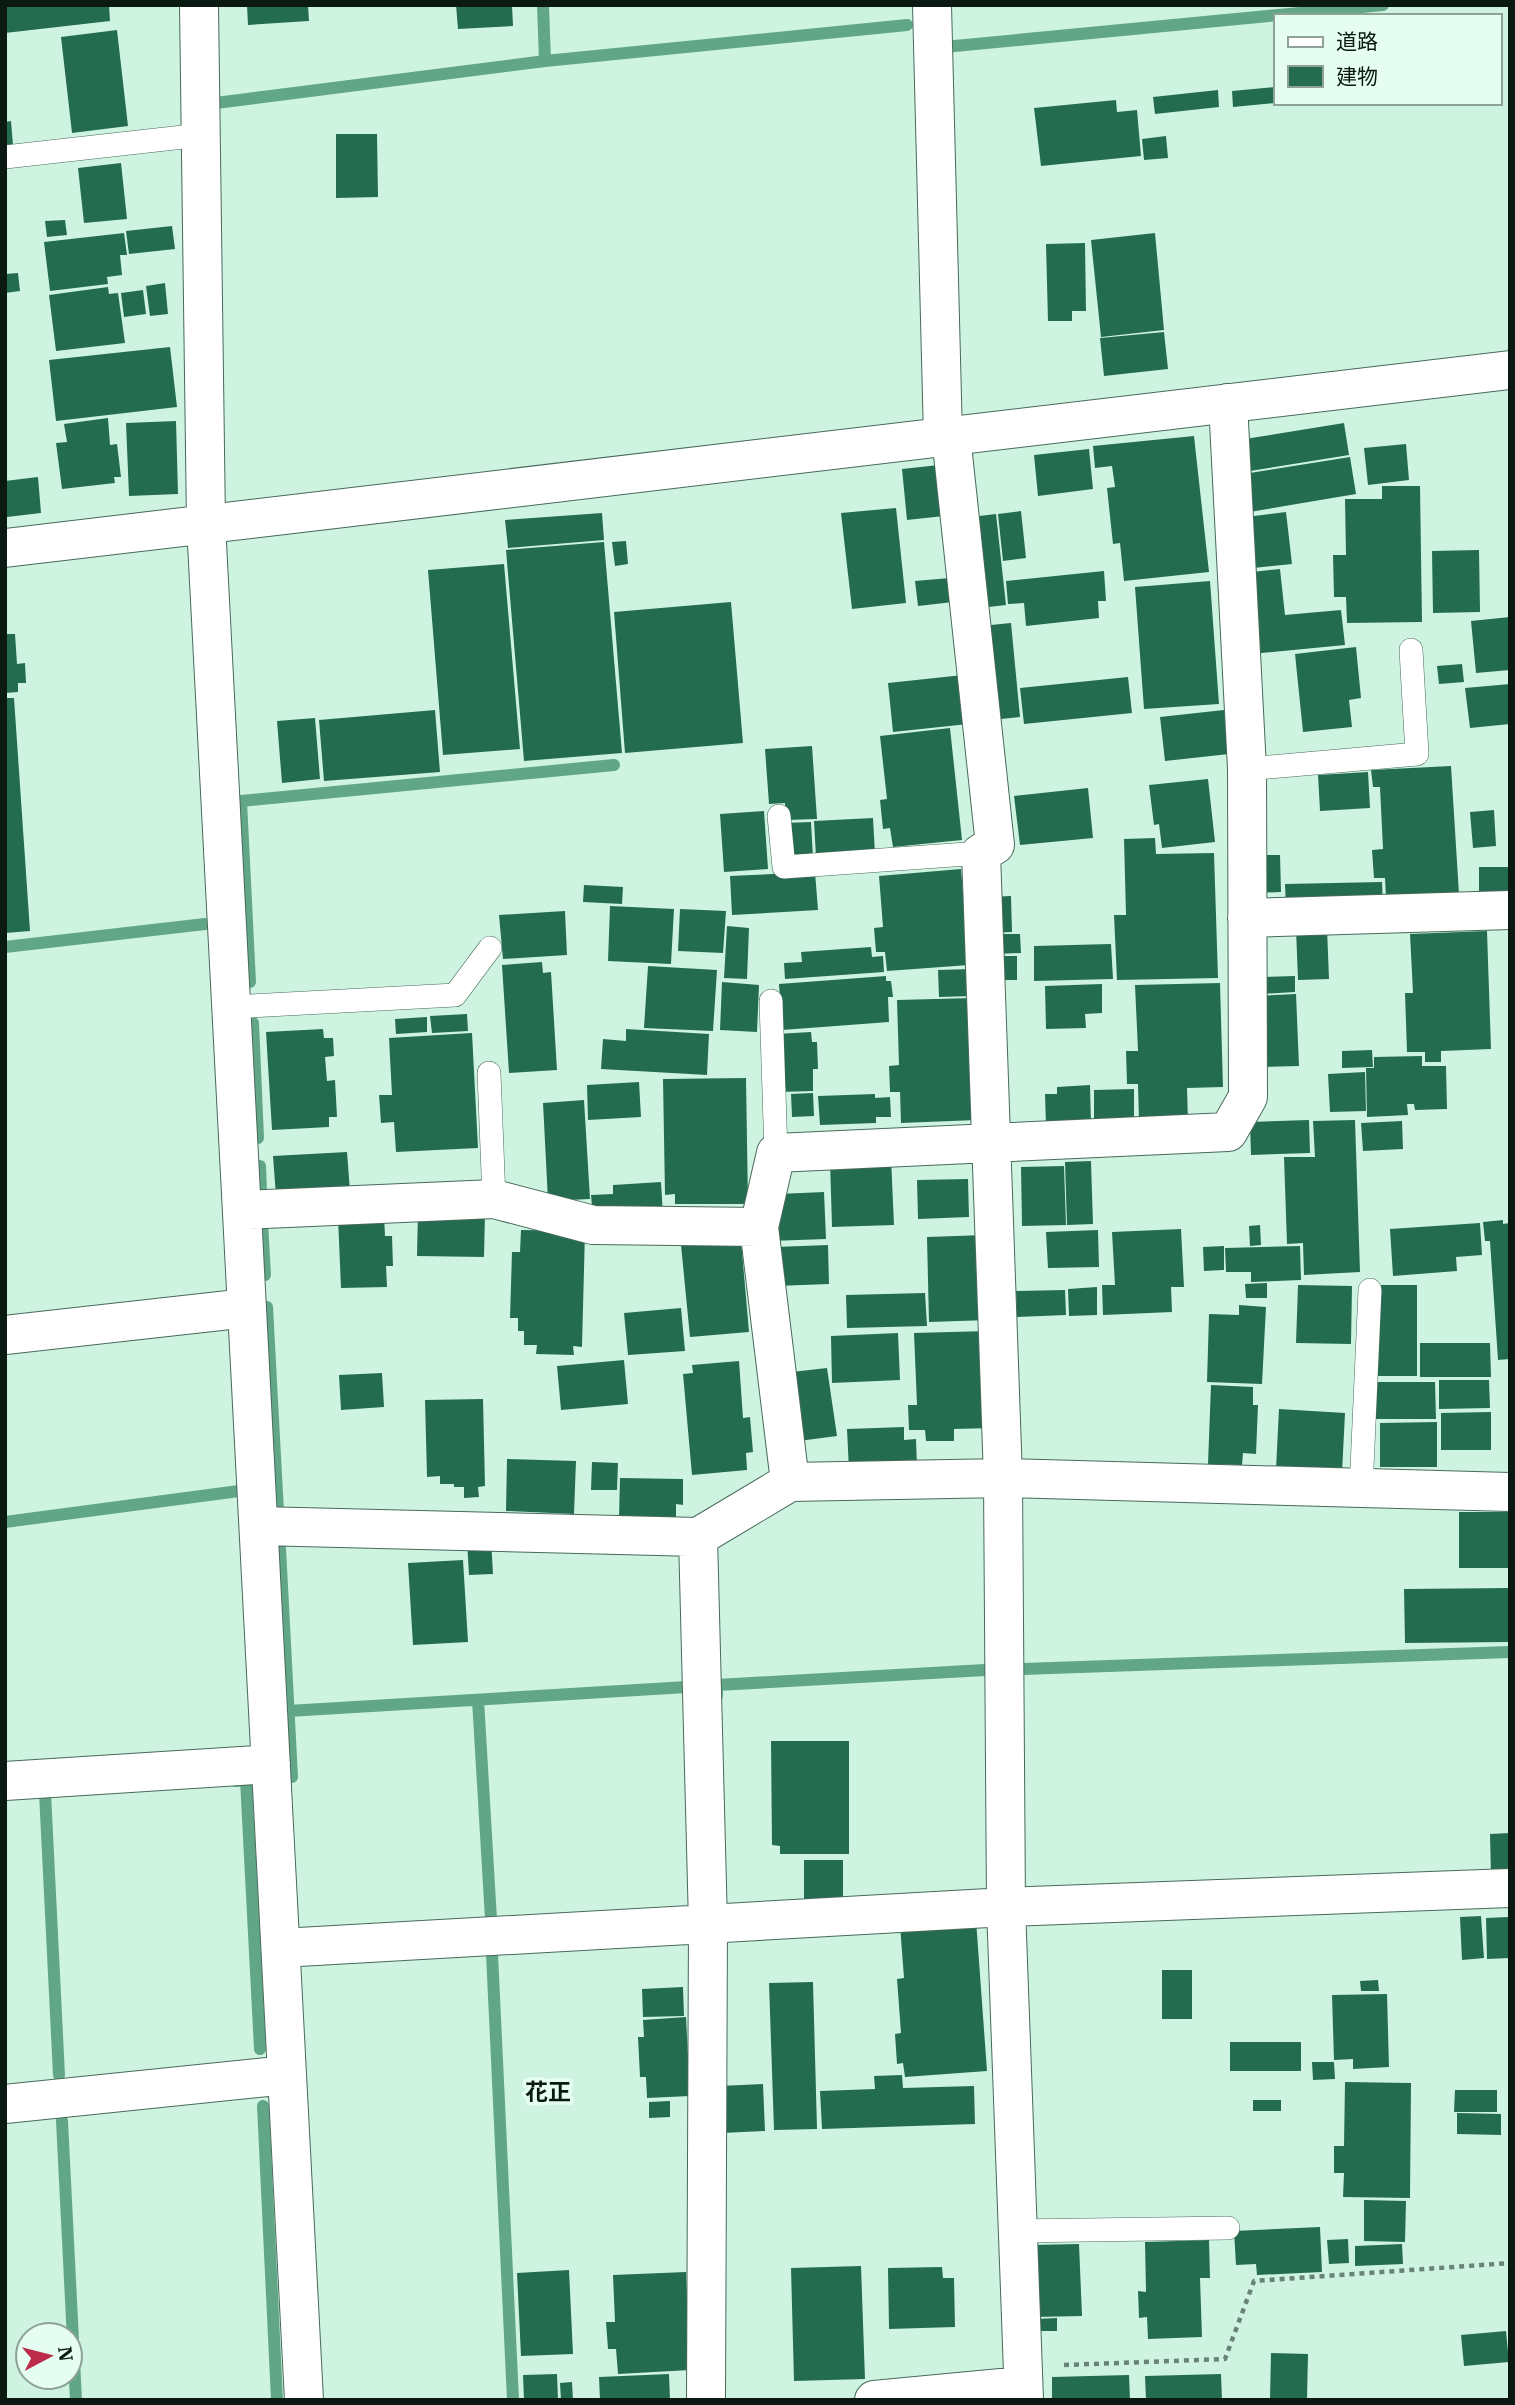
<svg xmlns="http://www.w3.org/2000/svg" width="1515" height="2405" viewBox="0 0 1515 2405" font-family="'IBM Plex Serif','Noto Sans JP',serif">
<rect width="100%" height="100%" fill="#cef4e1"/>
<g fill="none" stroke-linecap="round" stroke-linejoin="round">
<path stroke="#62a688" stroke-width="12" d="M944,47l439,-42
M545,61l362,-36
M216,103l329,-42 -2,-56
M5,947l200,-23
M250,982l-9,-181 373,-36
M253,1023l5,115
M260,1166l1,26
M262,1222l3,53
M267,1307l11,205
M5,1522l234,-31
M280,1548l12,229
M1023,1669l487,-17
M717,1696v-11l268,-15
M478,1700l13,219
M288,1711l399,-24
M236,1781l10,-1 14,269
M45,1793l14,282
M492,1954l21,446
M263,2106l14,294
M62,2121l14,279"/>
</g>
<path fill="#246c50" d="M5,5h104l1,16 -105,12z
M247,5h61l1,16 -61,4z
M456,5h56l1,21 -55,3z
M117,30l11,96 -56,7 -11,-96z
M1275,87v16l-42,4 -1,-16z
M1218,90l1,17 -64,7 -2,-17z
M1116,100l1,12 20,-2 4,46 -100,10 -7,-58z
M11,121l2,24 -8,1v-24z
M336,134h41l1,63 -42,1z
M1166,136l2,22 -24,2 -2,-21z
M121,163l6,56 -43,4 -6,-55z
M65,220l2,15 -20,2 -2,-16z
M172,226l3,23 -46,5 -3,-23z
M124,233l3,22h-7l2,20 -15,2 1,7 -58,7 -6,-49z
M1155,233l9,97 -63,7 -10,-97z
M1085,243l1,68h-14v10h-24l-2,-77z
M18,273l2,18 -15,2v-19z
M165,283l3,31 -18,2 -4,-30z
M108,287l1,7 9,-1 7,50 -69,8 -7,-56z
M143,290l3,24 -22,3 -3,-24z
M1164,332l4,37 -64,7 -4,-38z
M170,347l7,60 -121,14 -7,-61z
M108,418l2,27 7,-1 4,33h-7l1,6 -53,6 -6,-46 11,-1 -3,-18z
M176,421l2,73 -49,2 -3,-73z
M1344,423l5,32 -99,16 -5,-32z
M1194,436l15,136 -85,9 -4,-38 -7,1 -6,-56 8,-1 -3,-21 -17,2 -2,-22z
M1406,444l3,36 -41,5 -4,-37z
M1089,449l4,40 -55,7 -4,-41z
M1350,457l6,37 -112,19 -7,-38z
M939,465l5,51 -37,4 -5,-51z
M38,477l3,36 -34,4 -2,-36z
M1382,486h38l2,136 -75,1 -1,-26h-12l-1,-42h13l-1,-56h37z
M896,508l10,95 -54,6 -11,-96z
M1021,511l5,47 -23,3 -5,-47z
M1286,512l6,52 -48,5 -6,-51z
M602,513l2,27 -96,8 -3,-28z
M996,514l10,91 -26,3 -9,-91z
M626,541l2,23 -13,2 -3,-24z
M604,542l18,211 -98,8 -18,-211z
M1479,550l1,62 -47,1 -1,-62z
M504,564l16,185 -77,6 -15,-185z
M1280,569l5,46 56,-5 4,35 -94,9 -8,-81z
M1104,571l2,30h-8l1,17 -73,8 -2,-23 -16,1 -2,-23z
M950,578l3,24 -35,4 -3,-25z
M1210,581l9,123 -75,5 -9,-122z
M731,602l12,141 -118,10 -11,-141z
M1510,617v53l-34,3 -5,-52z
M1011,623l9,94 -29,3 -10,-94z
M5,634h10l2,30 8,-1 1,20h-8v9l-13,1z
M1356,647l5,51 -12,2 3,27 -49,5 -8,-78z
M1462,664l2,18 -25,2 -2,-18z
M963,675l5,49 -75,8 -5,-49z
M1128,677l4,36 -108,11 -4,-36z
M1510,684v40l-40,4 -5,-40z
M5,698h9l16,233 -25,2z
M435,710l5,62 -116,9 -5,-61z
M1224,710l5,44 -64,7 -5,-44z
M315,718l5,61 -38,4 -5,-62z
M950,728l12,112 -69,7 -3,-19 -7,1 -3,-29 7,-1 -7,-63z
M812,746l5,73 -31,1 -1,-17 -16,1 -4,-55z
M1451,766l8,128 -73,4 -1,-20h-11l-2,-28 11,-1 -3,-62h-7l-2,-17z
M1368,772l2,36 -50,3 -2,-36z
M1208,779l7,63 -53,6 -3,-24 -5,1 -5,-40z
M1088,788l5,50 -73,7 -6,-49z
M1494,810l2,36 -23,2 -3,-36z
M764,811l4,58 -44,3 -4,-58z
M873,818l2,36 -59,3 -2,-36z
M811,822l2,36 -28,1 -1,-36z
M1155,838l1,16 58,-1 4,125 -101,2 -3,-65h12l-2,-76z
M1254,855h26l1,37 -26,1z
M1479,867h31v35l-31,-1z
M961,869l8,96 -82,6 -2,-19h-9l-2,-24 9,-1 -4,-51z
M815,872l3,38 -86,5 -2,-39z
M1382,882l1,24 -97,2 -1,-24z
M584,885l39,2 -1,17 -39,-2z
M1011,896l1,36 -24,1v-36z
M610,906l64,3 -3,55 -63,-3z
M680,909l46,2 -3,42 -45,-2z
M565,911l2,44 -64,4 -4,-44z
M727,926l22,2 -2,51 -23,-1z
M1327,928l2,51 -31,1 -2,-51z
M1487,931l4,118 -50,2v11h-16v-10h-18l-2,-59h8l-3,-59z
M996,934h24l1,19 -25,1z
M1111,944l2,35 -79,2v-35z
M871,947l1,10 11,-1 1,16 -99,7 -1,-16 18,-1 -1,-10z
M991,956h26v24h-25z
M542,962l1,11 8,-1 6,98 -48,3 -7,-108z
M648,966l69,4 -4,61 -69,-3z
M972,969l1,27 -34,1 -1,-27z
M886,976v5h5l2,16h-5l1,25 -107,8 -3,-46z
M1295,976v16l-34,2 -1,-17z
M722,982l37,3 -2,47 -37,-2z
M1220,983l3,104 -36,1 1,33 -49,1 -1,-38h-11l-1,-33h12l-3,-66z
M1102,984v29l-17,1 1,14 -40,1 -1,-43z
M1296,994l3,72 -41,1 -2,-71z
M973,998l4,122 -76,3 -1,-31h-10l-1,-26 10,-1 -2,-65z
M467,1014l1,17 -36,2 -2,-17z
M427,1017v15l-31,2 -1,-15z
M323,1029l1,9h9l1,18 -9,1 2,24 8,-1 2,37h-8v10l-57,3 -6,-98z
M626,1029l83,5 -2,41 -106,-6 2,-30 23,2z
M811,1032l1,10h5l1,27h-5v22l-35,1 -2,-58z
M472,1033l6,115 -82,4 -2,-30 -13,1 -2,-28h13l-3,-57z
M1372,1050l1,17 -31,1v-17z
M1422,1056v10h24l1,43 -32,1 -1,-6h-7l1,11 -41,2 -1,-49h8v-11z
M1365,1072l1,39 -36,1 -2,-38z
M746,1078l2,126h-73v-10l-10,1 -2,-116z
M639,1082l2,35 -53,3 -1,-35z
M1090,1085l1,40 -45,1 -1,-32h12v-7z
M1134,1089v35h-40v-34z
M813,1093l1,23 -22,1 -1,-23z
M875,1094v4l15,-1 1,20h-15v6l-56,2 -2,-29z
M584,1100l6,99 -42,2 -5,-98z
M1309,1120l1,33 -59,2 -1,-33z
M1355,1120l5,152 -56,3 -1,-32 -16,1 -3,-87h31l-2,-36z
M1402,1121l1,28 -40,2 -2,-28z
M347,1152l3,39 -74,5 -3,-40z
M891,1158l3,67 -62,2 -2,-66z
M1091,1161l2,63 -26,1 -2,-63z
M1064,1166l2,59 -44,1 -1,-59z
M968,1179l1,38 -51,2 -1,-39z
M661,1182l2,33 -70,3 -2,-23 22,-1v-9z
M824,1192l2,47 -56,2 8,-47z
M418,1211l67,2 -1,44 -67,-1z
M384,1215l1,21h7l1,30h-7l1,21 -46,1 -3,-71z
M1503,1220v4l7,-1v136l-12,1 -8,-119h-5l-2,-19z
M1480,1223l2,32 -26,2 1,14 -64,5 -3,-47z
M1260,1225l1,20 -11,1 -1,-20z
M1181,1229l3,58h-13l1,25 -69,3 -1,-30h13l-3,-53z
M521,1230l64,1 -3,116 -9,-1 1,9 -38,-1 1,-9h-13v-14h-6v-13h-8l2,-66h8z
M1098,1230l1,37 -51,1 -2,-36z
M985,1235l4,85 -60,2 -2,-85z
M741,1240l8,92 -59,5 -9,-92z
M828,1245l1,39 -53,2 -1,-39z
M1224,1246v24l-20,1 -1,-24z
M1300,1246l1,34 -50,2v-10h-25l-1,-24z
M1267,1283v15h-21l-1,-14z
M1298,1285l54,1 -1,58 -55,-1z
M1376,1285h41v91h-40z
M1097,1287v28l-28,1 -1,-27z
M1065,1290l1,25 -49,2 -1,-26z
M925,1293l2,33 -80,2 -1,-33z
M1239,1305l27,2 -4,77 -55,-2 2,-68 30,1z
M681,1308l4,43 -57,4 -4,-42z
M988,1331l4,97 -38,1v12h-28l-1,-11h-16l-1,-25h9l-3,-72z
M898,1333l2,47 -68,3 -1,-47z
M1420,1343h70l1,34h-71z
M624,1360l4,44 -67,6 -4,-44z
M739,1361l4,57 7,-1 3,35 -7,1 1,17 -55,5 -9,-101 10,-1 -1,-8z
M827,1368l10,68 -46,6 -8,-69z
M382,1373l2,34 -43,3 -2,-35z
M1439,1380h50l1,28 -51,1z
M1375,1382h60l1,37h-61z
M1211,1385l42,2v18h5l-2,49 -13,-1 -1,12 -34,-1z
M483,1399l2,87 -7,1 1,10 -15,1v-11h-10v-3h-14v-8l-13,1 -2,-77z
M1279,1409l66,4 -3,60 -66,-4z
M1491,1412v38h-50v-37z
M1437,1422v45h-57v-44z
M904,1427v13l12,-1 1,29 -68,2 -2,-41z
M507,1459l69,2 -2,53 -68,-3z
M592,1462l26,1 -1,27h-26z
M620,1478l63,1v26l-7,-1v15l-57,-1z
M1459,1512h51v56h-51z
M491,1539l2,35 -24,1 -2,-35z
M463,1560l5,82 -55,3 -5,-82z
M1510,1588v54l-105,1 -1,-54z
M771,1741h78v113h-69v-8l-8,-1z
M1510,1833v43l-19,1 -1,-43z
M804,1860h39v41h-39z
M1481,1916l3,42 -22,2 -2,-43z
M1508,1917l2,41 -23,1 -1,-41z
M976,1920l11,151 -82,6 -2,-14 -6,1 -2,-30 6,-1 -4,-54 7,-1 -4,-53z
M1162,1970h30v49h-30z
M1378,1980l1,11h-18l-1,-10z
M813,1982l4,147 -43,1 -5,-147z
M683,1987l1,29 -41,1 -1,-28z
M1387,1994l2,73 -36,2v-10l-19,1 -2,-65z
M686,2017l4,79 -43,2 -1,-21h-6l-2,-40h6l-1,-17z
M1230,2042h71v29h-71z
M1312,2062h22l1,17 -22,1z
M902,2075l1,13 71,-2 1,38 -153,5 -2,-38 55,-2 -1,-13z
M1345,2082l66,1 -1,115 -67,-1 1,-24h-10v-27h10z
M763,2084l2,47 -43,2 -2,-47z
M1455,2090h42v22h-43z
M1253,2100h28v11h-28z
M670,2101v16l-21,1v-16z
M1457,2113l44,1v21l-44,-1z
M1364,2200l42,1 -1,41 -41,-1z
M1320,2227l2,45 -65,3 -1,-11 -20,1 -2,-34z
M1348,2239l1,24 -20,1 -2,-24z
M1209,2240l1,38h-10l2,59 -54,2 -1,-22 -8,1 -1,-27 8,1 -1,-50z
M1079,2244l3,72 -48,1 -3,-72z
M1402,2244l1,20 -48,2v-20z
M861,2266l4,113 -71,2 -3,-113z
M942,2267l1,11h11l1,49 -66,2 -1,-61z
M569,2270l4,84 -52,2 -4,-83z
M686,2272l4,98 -72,4 -2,-25h-8l-2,-27h9l-2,-47z
M1057,2318v13h-20l-1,-12z
M1506,2331l3,31 -45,4 -3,-31z
M1271,2353l37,1 -1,44h-37z
M557,2374l1,26h-34l-1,-25z
M669,2374l1,26h-70l-1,-23z
M1221,2374l1,26h-76l-1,-24z
M1129,2375l1,25h-78v-23z
M572,2382l1,18h-12l-1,-17z"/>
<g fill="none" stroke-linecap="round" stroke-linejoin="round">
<g stroke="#476a5a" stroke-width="24">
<path id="lane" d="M5,157l196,-22
M1247,769l170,-15 -6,-104
M779,816l5,51 197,-14
M771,1001l5,152
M232,1007l223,-12 35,-47
M489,1073l5,126
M1361,1490l9,-200
M1017,2231l211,-3"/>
</g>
<g stroke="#476a5a" stroke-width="40">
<path id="street" d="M199,5l7,519 98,1876
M932,5l11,432
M951,436l44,409 -14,8 22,625 3,429 18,493
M1247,918l263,-8
M242,1210l252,-11 99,26 166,2
M5,1335l242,-27
M790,1482l-31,-255 17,-74 452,-21 20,-35 -1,-328 -19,-366
M259,1526l439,11 92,-55 213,-4 507,14
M698,1537l10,387 -2,476
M5,1781l266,-17
M281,1948l725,-41 504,-19
M5,2104l282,-29
M874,2400l148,-14"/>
</g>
<g stroke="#476a5a" stroke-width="40">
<path id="secondary" d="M5,548l1505,-178"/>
</g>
<path stroke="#698376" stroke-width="4.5" stroke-dasharray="5 5" stroke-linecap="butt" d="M1064,2365l161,-6 29,-78 256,-18"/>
<use href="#lane" stroke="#fff" stroke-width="23"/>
<use href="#street" stroke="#fff" stroke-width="38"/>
<use href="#secondary" stroke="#fff" stroke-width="38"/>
</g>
<g text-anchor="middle" stroke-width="7" stroke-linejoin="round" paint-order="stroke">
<g font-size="23" font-weight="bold" fill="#0a1912" stroke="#e6fdf2">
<text x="548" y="2100">花正</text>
</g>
</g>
<rect width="1515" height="2405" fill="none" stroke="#0a1912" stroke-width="14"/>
<rect x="1274" y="14" width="228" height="91" fill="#e6fdf2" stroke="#8ea298" stroke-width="2"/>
<rect x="1288" y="37" width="35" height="10" fill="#ffffff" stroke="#8ea298" stroke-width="2"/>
<text x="1336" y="49" font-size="21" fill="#0a1912">道路</text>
<rect x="1288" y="66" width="35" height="21" fill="#246c50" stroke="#8ea298" stroke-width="2"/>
<text x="1336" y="84" font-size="21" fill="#0a1912">建物</text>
<g transform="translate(49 2356) rotate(83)"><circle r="33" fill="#e6fdf2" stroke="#8ea298" stroke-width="2"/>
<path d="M0-5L12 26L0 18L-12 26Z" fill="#bc2b4a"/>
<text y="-10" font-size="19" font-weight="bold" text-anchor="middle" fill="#0a1912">N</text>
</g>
</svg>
